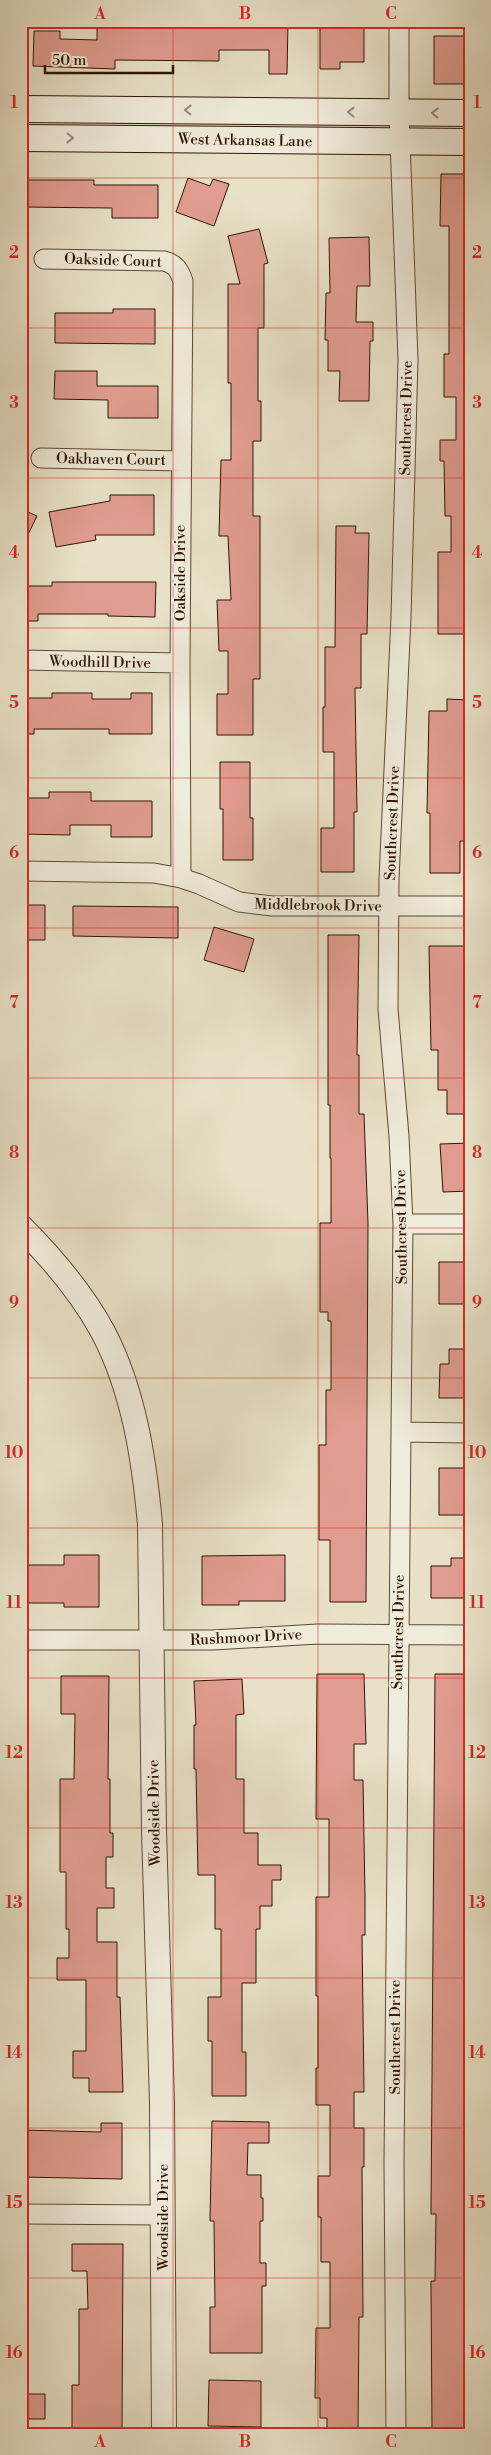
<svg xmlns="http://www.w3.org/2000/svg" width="491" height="2455" viewBox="0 0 491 2455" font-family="'Libre Bodoni',serif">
<rect width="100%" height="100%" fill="#e8e1c7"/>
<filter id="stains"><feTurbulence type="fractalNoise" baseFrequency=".004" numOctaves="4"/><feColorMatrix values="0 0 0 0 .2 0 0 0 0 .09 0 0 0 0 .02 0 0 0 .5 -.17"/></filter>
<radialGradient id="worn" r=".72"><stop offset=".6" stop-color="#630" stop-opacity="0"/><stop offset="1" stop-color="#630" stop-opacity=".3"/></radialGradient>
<path fill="#e09c90" stroke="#311502" d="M165,21h123l-1,53h-18v-24h-50v11l-104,-1v9l-82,-3 1,-35h26v8l37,1v-17z
M320,21h44v41h-24v7h-20z
M434,36h36v48h-36z
M441,174h29l-1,460h-31v-82h13v-36h-6l-1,-55h-4v-21h16v-43h-12v-43h5v-128h-9z
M188,178l22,8 3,-7 16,5 -15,42 -38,-14z
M21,180h73v5h64v33h-46v-10l-91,-1z
M259,229l9,34 -4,1v64h-6v73h3v40h-8v75h7v163h-7v56h-36v-41h11v-43h-9l-2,-51h14l-3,-64h-9l2,-76h10v-77h-3v-99h12l-12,-48z
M369,237l1,49h-13l-1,36h17v19h-3l-1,60h-30l1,-30h-12v-31h-3l1,-47h4l-1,-55z
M113,309h42v35l-100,-1v-30h58z
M55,371h42v15h61v32h-50v-18l-54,-1z
M110,495h44v40h-59l1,5 -40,7 -7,-35 61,-11z
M21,509l16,7 -16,33z
M336,526h20l-1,7h14l-2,101h-6v54h-6l2,124h-3v60h-33v-44h13v-76h-11v-45h2v-60h10z
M52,582h104l-1,35 -47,-1v-2h-70v7h-17v-35h31z
M52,693h40v6h39v-6h21v41h-43v-5h-75v5h-13v-36h31z
M447,699l21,1 -1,54h-3v68h6v19h-10v32h-30v-60h-3l2,-102h18z
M220,762h30v56h3v42h-30v-51h-3z
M49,792h42v9h61v36h-41v-12h-41v10l-49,-1v-36h28z
M21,905h24v35h-24z
M73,906l105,1v31l-105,-2z
M214,927l40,12 -10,33 -40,-12z
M328,935h31l-2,120h2v59h5l4,109 -2,379h-36v-62h-11v-95h7v-55h5v-69h-3v-9h-8v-89h11v-65h-1v-53h-2z
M429,946h36v12h5v29h-6v83h6v44h-23v-24h-9v-40h-7z
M470,1143v48l-27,1 -3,-48z
M439,1262h31v42h-31z
M449,1349h21v49h-31l1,-34h9z
M439,1468h31v47h-31z
M64,1555h35v52h-35v-4h-43v-38h43z
M285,1555v46h-46v4h-37v-49z
M451,1558h19v40h-39v-32h20z
M317,1674h47l2,70h-12v36h9l2,117v38h-3l2,157h-10v36h10v39h-2l1,150h-4l-1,117h-31v-16h-7v-20h-5l1,-70h14v-66h-9v-45h-3v-41h12v-71h-14v-37h2v-72h-2v-99h13v-78h-13z
M435,1674h35v38h-3v69h3v315h-3v13h-2v68h5v257h-38l-1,-153h4l1,-67h-5z
M61,1676h48l-1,103h2v54h3v24h-7v31h8v20h-17v34h20v55h3l3,95h-34v-14h-16v-27h13v-71h-29v-22h12v-29h-3v-57h-6v-93h14l1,-65h-14z
M242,1679l2,35 -8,1v64h8v54h14v32h23v15h-9v26h-12v23h-4v54h-14v69h4v44h-34v-55h-4v-44h13v-68h-6v-54h-17l-2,-106h-2v-44h2l-2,-44z
M212,2121l57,1v21h-21l-1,32h14v23h2v23h-3v42h6v23h-4v67h-52v-46h5l-1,-86h-4z
M101,2123h21v56l-101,-2v-47l80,2z
M72,2244h51l-1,187h-50v-46h7v-76h9l-1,-38h-15z
M209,2380l52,1v46l-53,-1z
M21,2394h24v25h-24z"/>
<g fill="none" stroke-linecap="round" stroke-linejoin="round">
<g stroke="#5f4833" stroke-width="11">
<path id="service" d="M21,1337l2,7 -2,17"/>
</g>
<g stroke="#5f4833" stroke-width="21">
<path id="minor" d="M44,259l120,2c12,3 15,9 19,20l-3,382 1,215
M41,458l140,3
M21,660l159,3
M21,871l133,2 27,5 18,6 40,18 33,4h198
M403,1224h67
M401,1432l69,1
M21,1640h192l105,-6 152,1
M21,2214l142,1
M396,2434l-2,-271 9,-939 -4,-88 -11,-127 1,-130 12,-262 7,-257 -9,-248v-91"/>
</g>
<g stroke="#5f4833" stroke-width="26">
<path id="tertiary" d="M21,1227c31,31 61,66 82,105 31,59 41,127 47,192l4,306 8,273 2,331"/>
</g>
<g stroke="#311502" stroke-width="28">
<path id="secondary" d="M21,109l449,4
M21,138l449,4"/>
</g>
<use href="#service" stroke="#f0ecdb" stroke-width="9"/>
<use href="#minor" stroke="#f0ecdb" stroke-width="19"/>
<use href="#tertiary" stroke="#f0ecdb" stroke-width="24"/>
<use href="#secondary" stroke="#f0ecdb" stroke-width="26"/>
</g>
<defs><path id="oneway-chevron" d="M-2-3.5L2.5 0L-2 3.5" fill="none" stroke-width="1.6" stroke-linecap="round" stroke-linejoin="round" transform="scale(1.25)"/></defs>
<g stroke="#9a8b79">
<use href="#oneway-chevron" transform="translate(188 110) rotate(-179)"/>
<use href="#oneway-chevron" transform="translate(351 112) rotate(-179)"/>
<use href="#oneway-chevron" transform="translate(435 113) rotate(-179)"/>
<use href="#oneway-chevron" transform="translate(70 138) rotate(1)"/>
</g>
<path fill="none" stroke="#d62828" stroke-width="1" stroke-opacity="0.55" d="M173,21v2413M318,21v2413M21,178h449M21,328h449M21,478h449M21,628h449M21,778h449M21,928h449M21,1078h449M21,1228h449M21,1378h449M21,1528h449M21,1678h449M21,1828h449M21,1978h449M21,2128h449M21,2278h449"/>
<g text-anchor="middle" stroke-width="4" stroke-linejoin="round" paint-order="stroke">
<g font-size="15" fill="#311502" stroke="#f0ecdb">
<text transform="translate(245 140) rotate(1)" y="5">West Arkansas Lane</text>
<text transform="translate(113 260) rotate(2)" y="5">Oakside Court</text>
<text transform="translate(406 418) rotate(-89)" y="5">Southcrest Drive</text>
<text transform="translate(111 459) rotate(1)" y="5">Oakhaven Court</text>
<text transform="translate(180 573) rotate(-90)" y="5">Oakside Drive</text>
<text transform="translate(100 662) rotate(1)" y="5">Woodhill Drive</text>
<text transform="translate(392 823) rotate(-88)" y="5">Southcrest Drive</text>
<text transform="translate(318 905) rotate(1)" y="5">Middlebrook Drive</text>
<text transform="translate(401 1227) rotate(-91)" y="5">Southcrest Drive</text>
<text transform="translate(398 1632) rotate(-89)" y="5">Southcrest Drive</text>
<text transform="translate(246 1637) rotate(-3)" y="5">Rushmoor Drive</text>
<text transform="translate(154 1813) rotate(-91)" y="5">Woodside Drive</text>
<text transform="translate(395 2037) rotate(-90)" y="5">Southcrest Drive</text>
<text transform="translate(163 2217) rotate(-90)" y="5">Woodside Drive</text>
</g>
</g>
<rect width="491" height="2455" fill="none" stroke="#e8e1c7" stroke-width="55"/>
<path d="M45 65v8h128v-8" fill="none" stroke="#311502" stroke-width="2.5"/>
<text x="52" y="65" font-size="15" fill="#311502" stroke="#f0ecdb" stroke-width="4" paint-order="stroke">50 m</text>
<rect x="28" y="28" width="436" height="2400" fill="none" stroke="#d62828" stroke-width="2"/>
<g font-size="16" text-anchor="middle" font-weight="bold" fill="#d62828">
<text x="100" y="19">A</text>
<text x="245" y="19">B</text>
<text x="391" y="19">C</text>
<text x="14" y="108">1</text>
<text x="477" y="108">1</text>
<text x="14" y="258">2</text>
<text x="477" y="258">2</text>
<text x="14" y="408">3</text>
<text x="477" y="408">3</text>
<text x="14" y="558">4</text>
<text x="477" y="558">4</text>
<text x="14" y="708">5</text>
<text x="477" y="708">5</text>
<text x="14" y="858">6</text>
<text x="477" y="858">6</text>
<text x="14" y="1008">7</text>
<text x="477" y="1008">7</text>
<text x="14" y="1158">8</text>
<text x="477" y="1158">8</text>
<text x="14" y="1308">9</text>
<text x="477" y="1308">9</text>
<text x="14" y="1458">10</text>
<text x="477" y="1458">10</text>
<text x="14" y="1608">11</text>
<text x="477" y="1608">11</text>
<text x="14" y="1758">12</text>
<text x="477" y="1758">12</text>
<text x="14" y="1908">13</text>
<text x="477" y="1908">13</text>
<text x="14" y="2058">14</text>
<text x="477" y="2058">14</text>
<text x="14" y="2208">15</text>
<text x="477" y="2208">15</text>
<text x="14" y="2358">16</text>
<text x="477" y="2358">16</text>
<text x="100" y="2447">A</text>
<text x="245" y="2447">B</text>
<text x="391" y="2447">C</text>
</g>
<rect width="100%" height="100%" filter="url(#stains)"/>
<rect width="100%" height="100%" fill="url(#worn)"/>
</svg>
